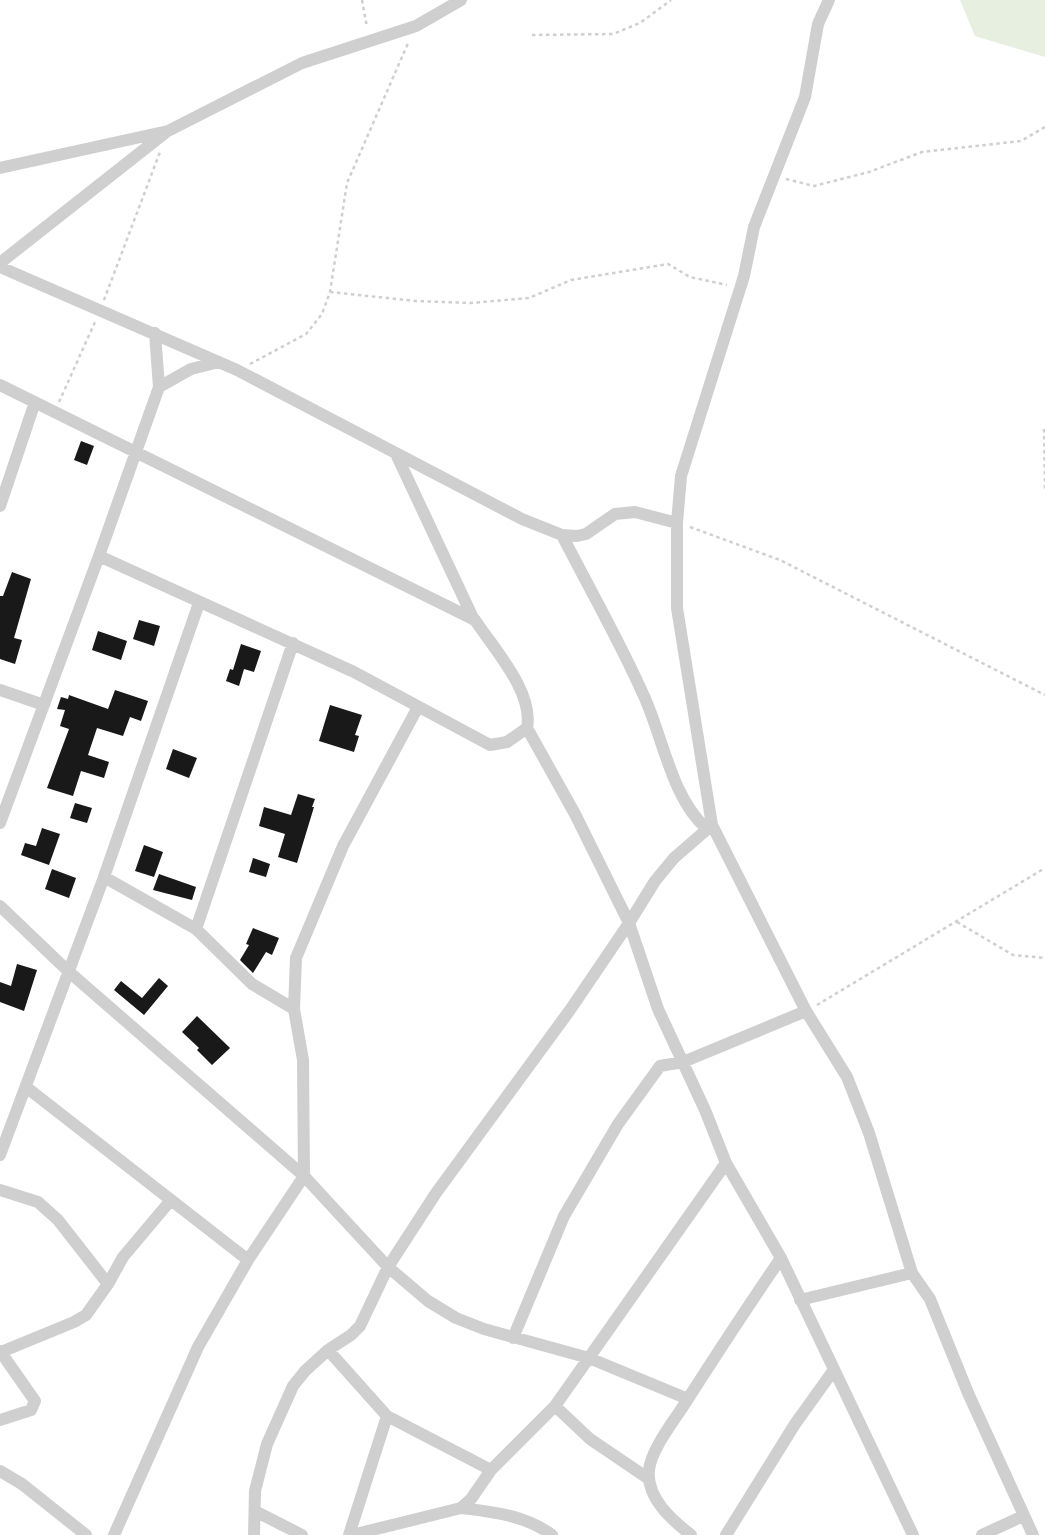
<svg xmlns="http://www.w3.org/2000/svg" width="1045" height="1535" viewBox="0 0 1045 1535" font-family="'DejaVu Sans',sans-serif">
<rect width="100%" height="100%" fill="#fff"/>
<path fill="#e6efe0" d="M960,0h85v57l-70,-21z"/>
<path fill="#191919" d="M81,441l13,5 -7,19 -13,-5z
M12,572l19,7 -17,59 8,2 -7,24 -15,-5v-63h3z
M139,620l21,6 -6,20 -21,-7z
M98,631l29,10 -6,19 -29,-10z
M241,644l20,7 -7,21 -10,-3 -5,17 -13,-5 4,-12 3,1z
M115,690l33,11 -7,20 -11,-4 -7,19 -26,-8 -9,27 21,7 -5,16 -23,-7 -8,25 -26,-8 22,-59 -9,-3 5,-16 -8,-1 4,-12 7,2 1,-4 39,14z
M330,705l32,10 -7,20 4,1 -5,16 -35,-11z
M173,749l24,9 -8,20 -23,-9z
M298,794l17,5 -3,8h2l-17,56 -19,-6 7,-23 -26,-8 5,-19 27,8z
M75,803l17,5 -5,15 -17,-5z
M42,828l18,6 -11,31 -28,-10 4,-12 11,3z
M144,845l19,7 -9,25 -19,-6z
M253,858l17,6 -4,13 -17,-5z
M52,869l24,9 -7,20 -24,-9z
M159,874l37,13 -4,13 -39,-10z
M253,928l26,10 -7,17 -6,-3 -13,21 -13,-13 9,-15 -3,-1z
M17,964l20,6 -13,41 -24,-9v-20l11,4z
M159,978l9,8 -24,29 -30,-25 7,-9 21,17z
M197,1016l33,32 -18,17 -15,-15 2,-2 -17,-16z"/>
<g fill="none" stroke-linecap="round" stroke-linejoin="round">
<path stroke="#cfcfcf" stroke-width="2.5" stroke-dasharray="3.5 3.5" stroke-linecap="butt" d="M362,0l5,27
M532,35l81,-1 27,-11 31,-23
M786,179l28,7 55,-14 53,-20 99,-11 24,-14
M330,292l86,9 55,2 58,-5 42,-18 97,-16 22,13 37,8
M104,300l56,-148
M250,364l56,-30 16,-20 8,-22 17,-109 62,-142
M59,402l36,-80
M1044,429l1,61
M690,527l90,33 265,135
M957,922l56,33 32,3
M817,1005l228,-137"/>
<path stroke="#cfcfcf" stroke-width="12" d="M829,0l-11,24 -13,73 -51,130 -10,49 -63,200 -4,47v85l35,217 94,186 41,66 22,56 43,140 18,26 38,94 65,142
M0,168l168,-37 134,-68 114,-37 45,-26
M0,263l165,-130
M0,267l237,103 285,149 40,16 15,1 9,-2 29,-20 20,-2 42,11
M0,385l475,235c19,29 59,72 52,108l-20,14 -17,3 -136,-73 -255,-116
M159,387l32,-18 28,-7
M396,454l78,166
M0,506l35,-104
M562,535c27,53 57,105 81,159 20,42 28,104 64,135
M0,690l44,15
M0,823l99,-267 60,-169 -4,-54
M712,825l-38,33 -19,23 -26,42 29,86 47,101 21,53 55,95 132,277
M104,877l92,52 56,55 42,25
M0,906l68,65 236,205 84,91 40,34 28,17 28,11 105,29 99,41
M196,929l97,-286
M26,1087l222,173
M0,1155l104,-278 95,-274
M0,1190l38,12 20,18 50,64
M800,1300l112,-27
M513,1338l51,-122 54,-92 42,-58 23,-4 123,-51
M0,1351l35,50 -4,9 -31,10
M1,1352l73,-30 12,-7 22,-31 15,-27 48,-57
M555,1406l171,-243
M491,1470l-104,-54 -59,-66 23,-15 9,-9 28,-59 48,-74 134,-183 59,-87 -54,-109 -48,-86
M0,1471l22,13 64,51
M461,1508c32,4 64,7 91,27
M255,1511l47,24
M114,1535l84,-188 50,-87 56,-84 -1,-116 -9,-51 2,-51 47,-112 75,-139
M254,1535l1,-44 12,-47 26,-58 12,-15 23,-21
M349,1535l38,-119
M352,1535l109,-27 10,-9 20,-29 64,-64 35,33 59,40
M691,1535c-19,-15 -45,-37 -42,-65 2,-20 24,-48 35,-65 32,-50 64,-99 97,-147
M726,1535l69,-111 38,-53
M982,1535l41,-19"/>
</g>
</svg>
